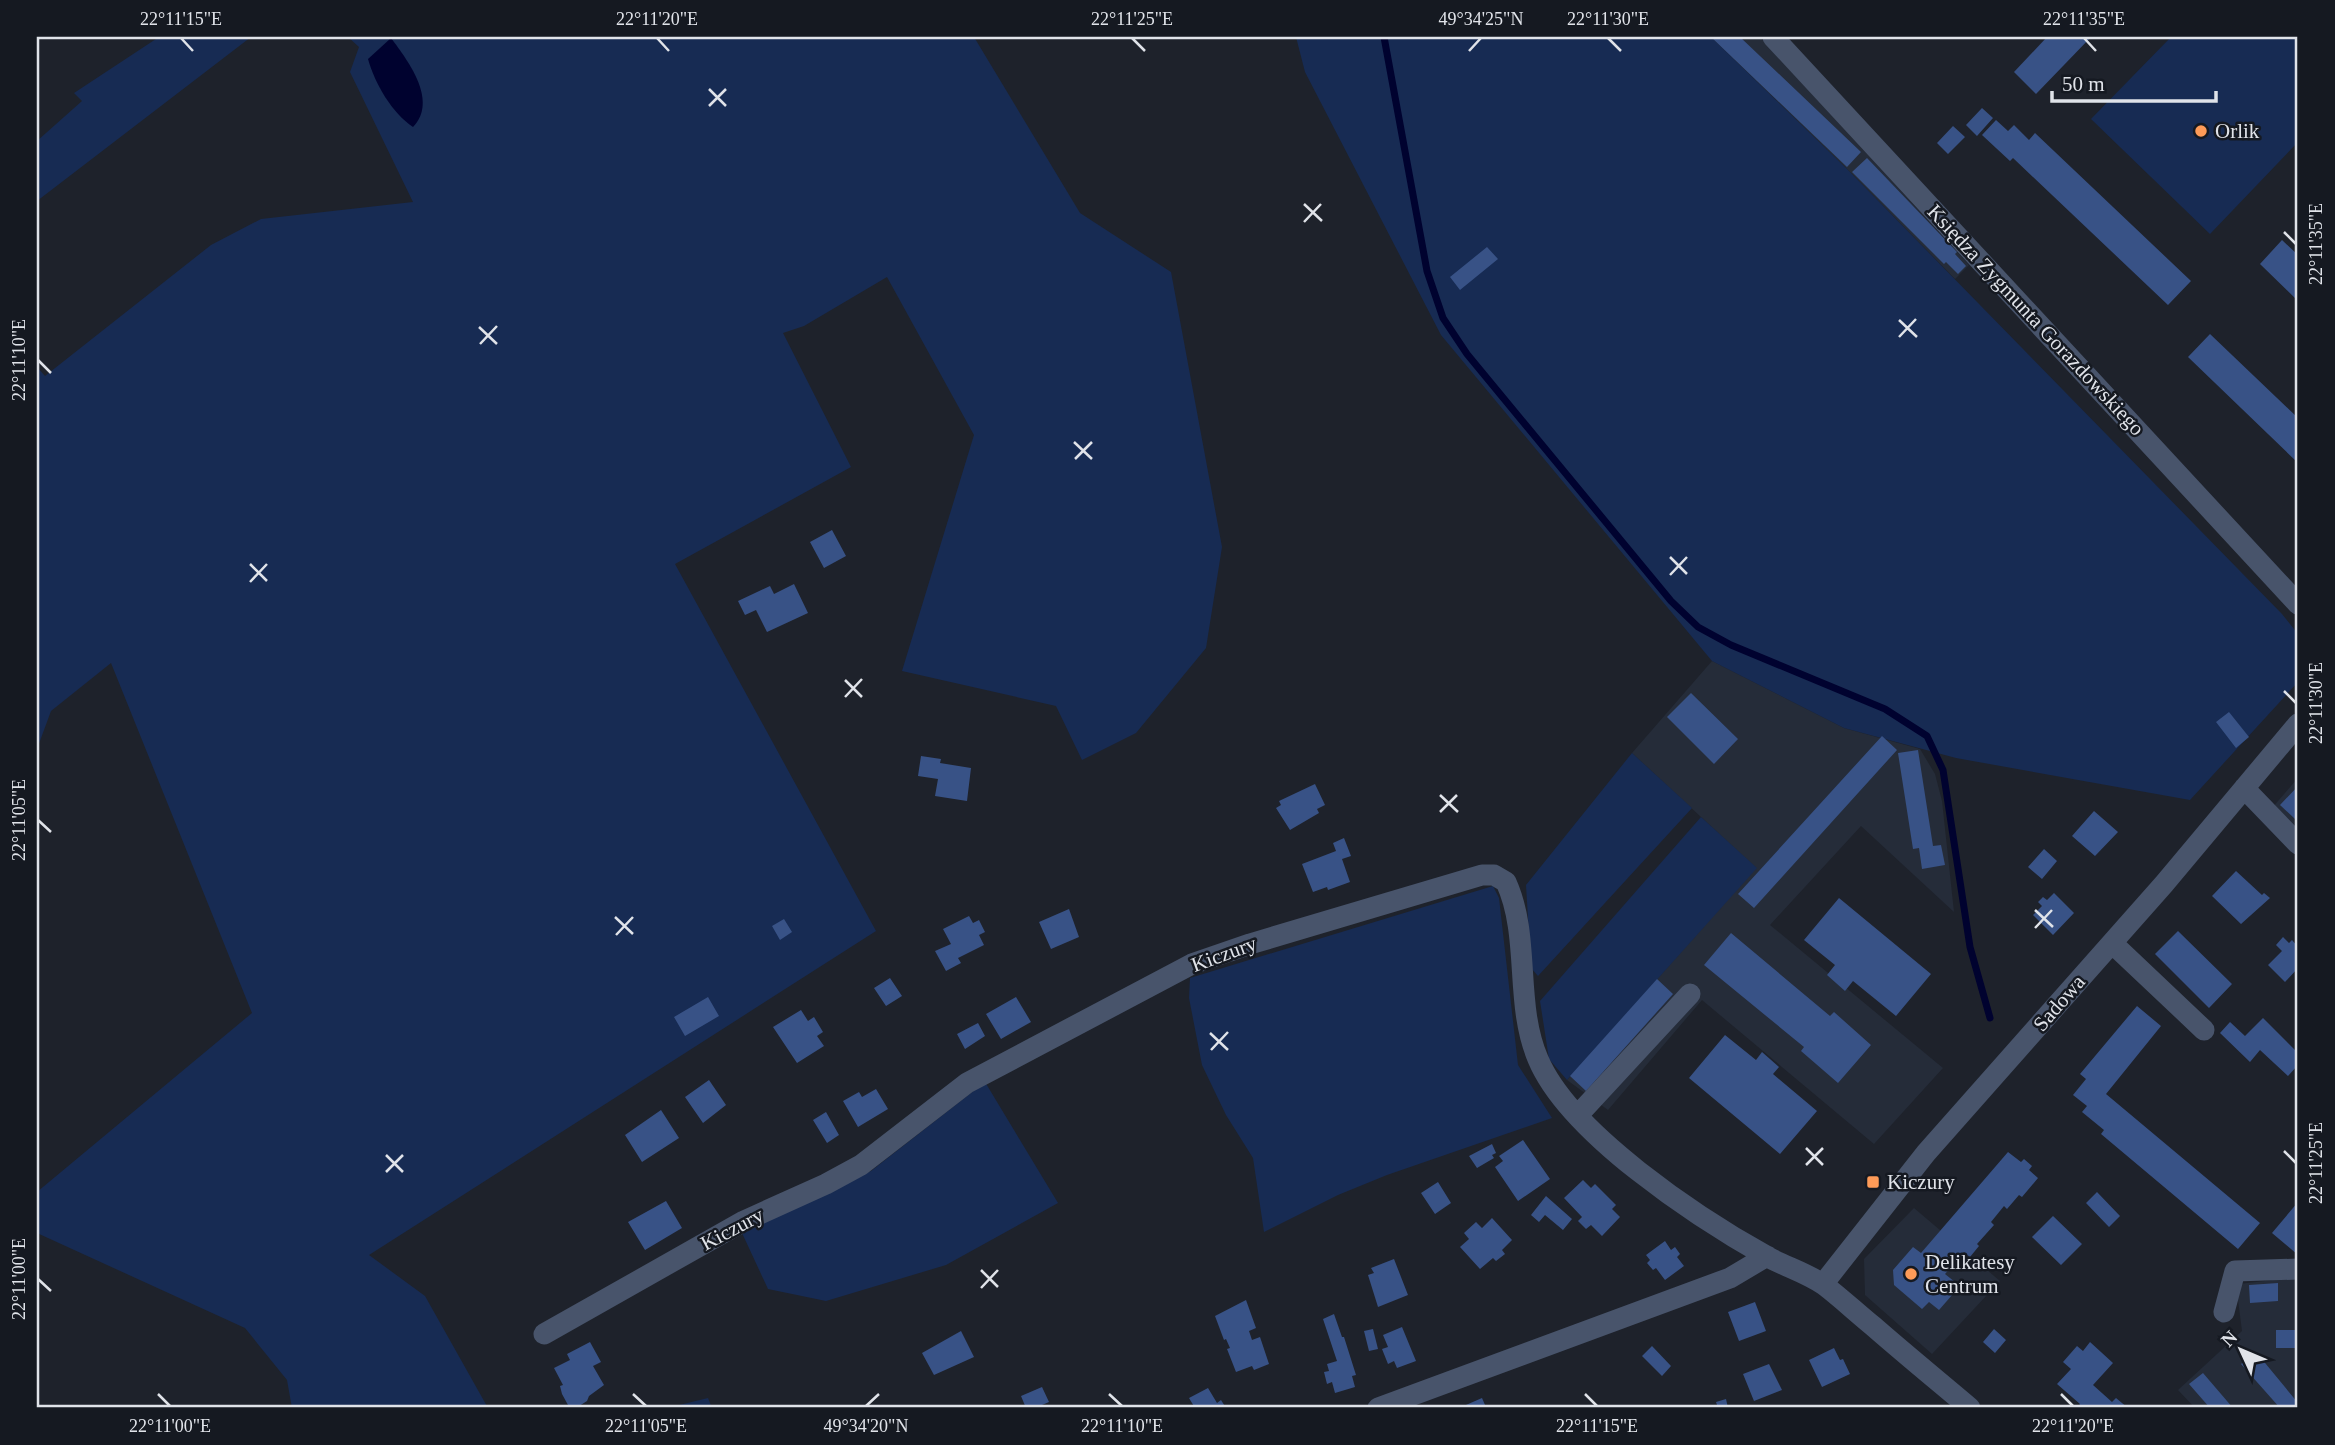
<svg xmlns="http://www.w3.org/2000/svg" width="2335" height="1445" viewBox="0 0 2335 1445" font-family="Georgia,serif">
<rect width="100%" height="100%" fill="#1e222b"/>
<path fill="#252c39" d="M1711,37h49l209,228 -14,14 -106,-108z
M1712,661l132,67 76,21 15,25 7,27 12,111 -93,-86 -91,99 173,143 -69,76 -172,-144 -94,110 -41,-30 189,-212 -124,-115z
M2298,778v57l-26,-27z
M1914,1208l86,73 -68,73 -67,-59 -1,-36z
M2298,1277v131h-103l-17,-18 64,-59 -5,-39 2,-8z"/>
<path fill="#172b53" d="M159,37h92l-214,164v-60l45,-40 -8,-8z
M348,37h626l106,176 91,59 51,275 -16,101 -70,85 -54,27 -26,-54 -154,-35 72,-236 -87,-158 -83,49 -21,7 68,134 -176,97 201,367 -507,324 56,41 63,112h-196l-5,-28 -42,-52 -208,-95v-41l215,-179 -141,-350 -60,48 -14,38v-382l8,9 166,-131 50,-26 152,-17 -63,-130 9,-25z
M1296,37h415l138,134 433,443 16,20v48l-108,118 -234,-42 -112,-30 -132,-67 -271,-326 -136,-263z
M2171,37h127v105l-88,92 -119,-115z
M1632,753l60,55 -154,168 -7,-8 -5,-83z
M1701,817l56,51 -190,212 -18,-21 -9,-58z
M1493,886l6,12 19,167 34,53 -165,57 -49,20 -74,37 -11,-74 -27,-43 -24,-50 -13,-67 1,-20z
M985,1082l73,121 -112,62 -120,36 -58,-12 -26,-56 129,-62z
M708,1398l4,10h-45z"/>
<path fill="#00022f" d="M391,38c18,24 47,63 22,89 -21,-14 -38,-43 -45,-68z"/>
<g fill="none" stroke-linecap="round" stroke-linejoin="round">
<path stroke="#00022f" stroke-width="7" d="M1384,37l43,234 16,47 24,36 204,247 27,26 33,18 154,64 42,27 16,34 27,177 20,71"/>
</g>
<path fill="#385286" d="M1711,37h29l121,115 -14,15z
M2047,37h44l-55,57 -22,-22z
M1982,108l11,10 -16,18 -11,-11z
M1996,120l12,11 6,-6 15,15 6,-7 156,148 -23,24 -155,-147 -3,3 -28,-26z
M1953,126l12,11 -17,17 -11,-11z
M1867,158l90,94 -2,2 11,12 -8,8 -12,-12 -2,2 -92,-92z
M2282,240l16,15v46l-38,-37z
M1487,247l11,12 -38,31 -10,-13z
M2210,334l88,84v45l-110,-106z
M832,530l14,26 -22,12 -14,-26z
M794,584l14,29 -41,19 -11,-22 -11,5 -7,-14 32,-15 4,8z
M1691,693l47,46 -24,25 -47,-47z
M2229,712l20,25 -13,11 -20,-26z
M1882,736l15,14 -143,158 -16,-14z
M1918,750l15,96 8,-1 4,20 -23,4 -3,-21 -6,1 -15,-96z
M921,756l20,3 -1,4 31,5 -4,33 -32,-5 3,-17 -20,-3z
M1315,784l10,21 -8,4 2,4 -29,17 -14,-22 5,-3 -2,-4z
M2298,786v30l-3,3 -15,-14z
M2094,811l24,21 -23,24 -23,-20z
M1344,838l7,18 -9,3 8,23 -22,8 -1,-3 -14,5 -11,-28 34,-13 -3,-8z
M2044,849l13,12 -15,18 -14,-12z
M2236,871l26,24 2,-2 6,5 -29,26 -29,-28z
M2054,893l20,20 -21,22 -20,-20 9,-9 -4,-4 5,-5 4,3z
M1839,898l92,76 -35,42 -43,-35 -8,10 -18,-16 8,-10 -31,-25z
M1069,909l10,28 -28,12 -12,-27z
M969,916l4,7 6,-3 6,12 -6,3 5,10 -26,13 3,5 -15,8 -11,-20 16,-7 -8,-15z
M784,919l8,13 -12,8 -8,-14z
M2178,931l54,53 -23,24 -54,-54z
M1731,933l99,83 4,-4 37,33 -33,38 -37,-32 3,-4 -100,-82z
M2283,937l6,6 3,-3 6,7v21l-13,14 -17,-17 14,-14 -6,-6z
M890,978l12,18 -16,10 -12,-18z
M1657,979l16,15 -87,97 -16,-15z
M708,997l11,19 -34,20 -11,-19z
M1016,997l15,25 -30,17 -15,-25z
M2137,1006l24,20 -55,68 154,129 -22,26 -137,-115 3,-4 -22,-18 5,-6 -14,-11 13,-16 -6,-5z
M801,1010l7,11 6,-4 9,15 -6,4 7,10 -27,17 -24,-36z
M2263,1018l35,35v12l-10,11 -28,-26 -10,12 -30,-29 10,-11 15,14z
M978,1023l7,13 -20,13 -8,-15z
M1725,1035l31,25 6,-8 17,15 -6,7 44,37 -37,43 -91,-76z
M709,1080l17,25 -23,18 -18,-26z
M876,1089l12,20 -30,18 -15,-26 16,-9 3,5z
M661,1110l18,28 -37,24 -17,-27z
M826,1112l13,23 -12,8 -14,-23z
M1523,1140l27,39 -32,22 -23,-34 8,-6 -4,-5z
M1492,1144l4,9 -4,2 2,3 -17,10 -8,-12z
M2008,1152l13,10 3,-3 8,7 -3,4 9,8 -16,19 -3,-2 -12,14 -3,-3 -13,16 3,3 -17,19 2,2 -9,11 -6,-5 -19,22 15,12 -21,24 -10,-8 -7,7 -28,-24 -1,-15 20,-23 8,6z
M1583,1180l8,8 4,-4 21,21 -4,4 8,8 -18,19 -11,-11 -5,4 -8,-8 4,-4 -18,-19z
M1438,1182l13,21 -16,11 -14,-21z
M2097,1192l23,24 -11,11 -23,-24z
M1546,1196l26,23 -9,11 -18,-15 -6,7 -8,-7z
M666,1201l16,27 -37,22 -17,-28z
M2298,1202v53l-26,-22z
M2053,1216l29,28 -21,21 -29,-28z
M1492,1218l20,22 -10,10 3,4 -9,7 -3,-3 -13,11 -20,-22 9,-8 -5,-6 12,-11 6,6z
M1665,1241l6,9 4,-3 5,7 -3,3 7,9 -19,14 -9,-12 -3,2 -6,-7 3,-3 -4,-5z
M1394,1259l14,36 -30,12 -10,-32 6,-2 -3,-5z
M2278,1283v18l-28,2 -1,-18z
M1246,1300l10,28 -7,3 3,9 8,-3 9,27 -15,6 -2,-4 -16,6 -9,-23 3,-1 -4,-9 -2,1 -9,-24z
M1755,1302l11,29 -27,10 -11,-29z
M1334,1314l8,23h2l12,38 -4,1 3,11 -20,6 -3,-11 -5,2 -3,-12 5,-1 -2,-7 10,-3 -14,-42z
M1402,1327l14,34 -19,7 -3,-7 -6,3 -6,-15 6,-2 -5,-12z
M1373,1329l5,20 -9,2 -5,-20z
M1994,1329l12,11 -11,13 -12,-11z
M2276,1330h22v18h-22z
M961,1331l13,26 -40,18 -12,-22z
M590,1342l11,20 -8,4 11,19 -15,11 -2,5 -11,7 -8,-3 -6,-11 -2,-8 3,-1 -9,-17 16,-8 -3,-6z
M2090,1342l23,21 -20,22 19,17 4,-4 12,10h-51l3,-4 -23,-20 14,-15 -8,-7 14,-16 6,5z
M1652,1346l19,20 -9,10 -20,-20z
M1834,1348l6,12 3,-1 7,15 -28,13 -13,-27z
M2256,1352l42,51v5h-18l-39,-44z
M1769,1364l13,26 -28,11 -11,-27z
M2203,1373l30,35h-23l-21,-24z
M1042,1387l7,15 -14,6h-9l-5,-12z
M1208,1388l9,15 4,-3 5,8h-31l-6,-10z
M1482,1398l3,7 -3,3h-23z
M1726,1399l2,9h-10l-2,-6z"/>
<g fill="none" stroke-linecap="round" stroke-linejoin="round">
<path stroke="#48546b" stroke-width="21" d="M1773,37l525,567
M2244,788l54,56
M2112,943l92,87
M1578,1115l112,-121
M1823,1284l103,-131 238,-269 134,-160
M2224,1312l11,-41 63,-2
M544,1334l200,-113 82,-37 35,-19 106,-82 225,-119 58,-20 232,-69h12l12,7c25,55 8,121 32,177 31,74 160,159 230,198 18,10 39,16 56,28 17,13 33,28 49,41 32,28 65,55 97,82
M1378,1408l352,-130 37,-22"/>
</g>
<path fill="none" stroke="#e0e3e9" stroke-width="2.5" d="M181,38l12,13M657,38l12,13M1132,38l13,13M1608,38l13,13M2084,38l12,13M1469,51l12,-13M709,89l17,17M709,106l17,-17M1304,204l18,17M1304,222l17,-18M2284,232l12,12M1899,320l18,17M479,327l18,17M1899,337l17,-18M480,344l17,-18M38,360l13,13M1074,442l18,17M1075,459l17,-17M1670,557l17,17M250,564l17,17M1670,575l17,-18M250,582l17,-18M845,680l17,17M2284,691l12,12M845,697l17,-18M1440,795l18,17M1440,812l17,-17M38,820l13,12M2035,910l18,17M615,917l18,17M2035,928l17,-18M616,935l17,-18M1210,1033l18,17M1211,1050l17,-18M1806,1148l17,17M2284,1151l12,12M386,1155l17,17M1806,1165l17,-17M386,1172l17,-17M981,1270l17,17M38,1279l13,12M981,1288l17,-18M158,1394l12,12M633,1394l13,12M1109,1394l13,12M1585,1394l12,12M2061,1394l12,12M866,1406l13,-12"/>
<g fill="#fe9b58" stroke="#151921" stroke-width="2.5">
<circle cx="2201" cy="131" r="7"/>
<rect x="1866" y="1175" width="14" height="14" rx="3.5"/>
<circle cx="1911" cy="1274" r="7"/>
</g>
<g text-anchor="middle" stroke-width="5" stroke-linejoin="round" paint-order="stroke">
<g font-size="21" fill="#e0e3e9" stroke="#151921" text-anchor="start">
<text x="2215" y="138">Orlik</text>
<text x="1887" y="1189">Kiczury</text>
<text x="1925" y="1269">Delikatesy<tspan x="1925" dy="24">Centrum</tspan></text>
</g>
<g font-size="21" fill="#e0e3e9" stroke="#151921">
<text transform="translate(2036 320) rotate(47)" y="7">Księdza Zygmunta Gorazdowskiego</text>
<text transform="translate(1224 954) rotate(-20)" y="7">Kiczury</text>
<text transform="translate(2059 1003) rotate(-49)" y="7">Sadowa</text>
<text transform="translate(732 1229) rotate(-28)" y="7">Kiczury</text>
</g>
</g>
<rect width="2335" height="1445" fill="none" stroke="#151921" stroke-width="77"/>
<g transform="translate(2241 1350) rotate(314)" stroke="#151921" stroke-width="5" paint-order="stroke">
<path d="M0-5L12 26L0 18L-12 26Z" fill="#e0e3e9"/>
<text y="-10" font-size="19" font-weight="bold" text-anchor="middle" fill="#e0e3e9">N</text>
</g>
<path d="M2052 91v10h164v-10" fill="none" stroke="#e0e3e9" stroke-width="3.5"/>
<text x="2062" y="91" font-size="21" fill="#e0e3e9" stroke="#151921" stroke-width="5" paint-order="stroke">50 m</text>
<rect x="38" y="38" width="2258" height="1368" fill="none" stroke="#e0e3e9" stroke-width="2.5"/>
<g font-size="18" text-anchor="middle" fill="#e0e3e9">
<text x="181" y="25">22°11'15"E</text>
<text x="657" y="25">22°11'20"E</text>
<text x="1132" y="25">22°11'25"E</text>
<text x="1481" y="25">49°34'25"N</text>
<text x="1608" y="25">22°11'30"E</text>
<text x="2084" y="25">22°11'35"E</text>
<text transform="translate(2316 244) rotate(-90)" y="6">22°11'35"E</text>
<text transform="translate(19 360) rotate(-90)" y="6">22°11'10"E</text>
<text transform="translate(2316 703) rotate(-90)" y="6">22°11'30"E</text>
<text transform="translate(19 820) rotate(-90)" y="6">22°11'05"E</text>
<text transform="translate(2316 1163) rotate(-90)" y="6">22°11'25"E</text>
<text transform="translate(19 1279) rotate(-90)" y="6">22°11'00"E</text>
<text x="170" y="1432">22°11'00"E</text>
<text x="646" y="1432">22°11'05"E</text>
<text x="866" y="1432">49°34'20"N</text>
<text x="1122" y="1432">22°11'10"E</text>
<text x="1597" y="1432">22°11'15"E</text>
<text x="2073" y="1432">22°11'20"E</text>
</g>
</svg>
